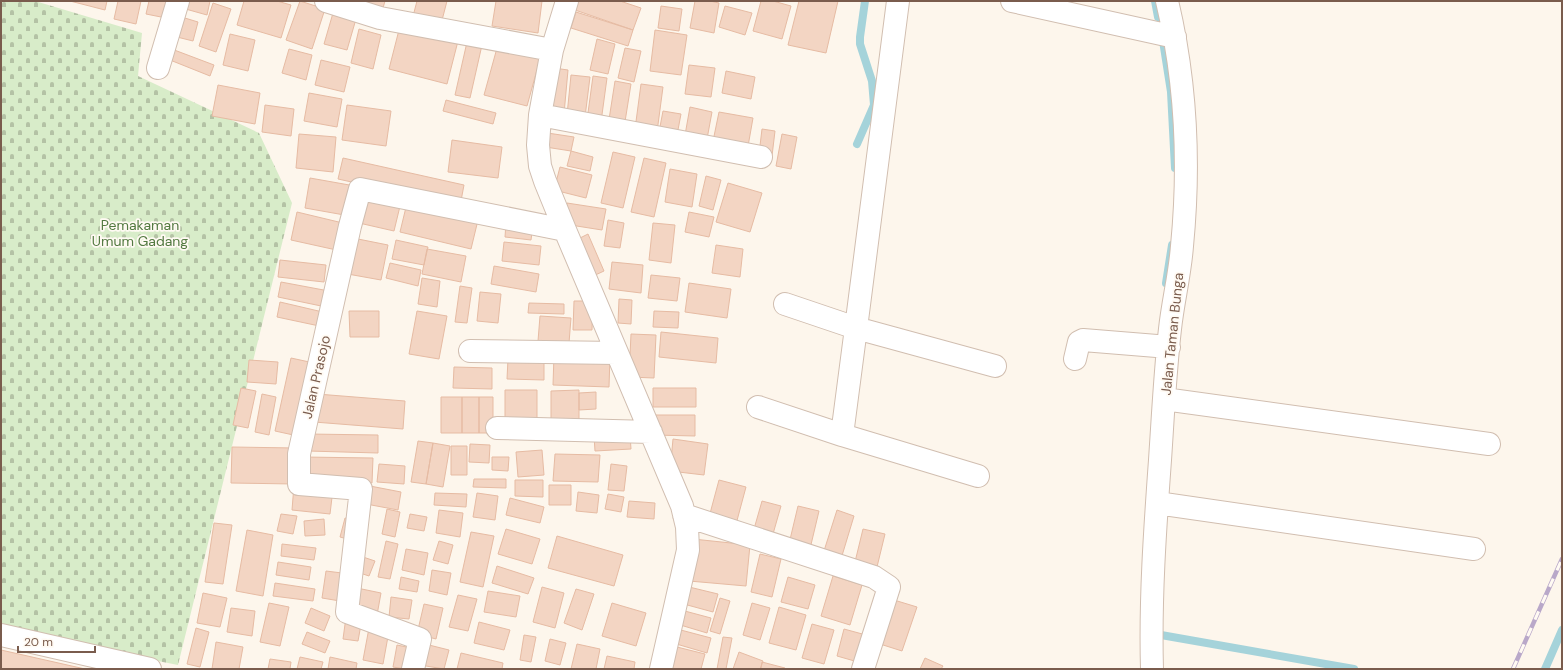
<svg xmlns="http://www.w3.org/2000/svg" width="1563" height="670" viewBox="0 0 1563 670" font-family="'DM Sans',sans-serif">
<defs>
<pattern id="cemetery-stones" width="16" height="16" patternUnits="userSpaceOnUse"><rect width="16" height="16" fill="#d8ecc9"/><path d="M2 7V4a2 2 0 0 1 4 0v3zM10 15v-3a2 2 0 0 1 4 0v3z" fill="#b4c2a5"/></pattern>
</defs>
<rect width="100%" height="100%" fill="#fdf6ec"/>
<path fill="url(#cemetery-stones)" d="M1,1h34l107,32 -4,43 121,57 33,70 -114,462 -177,-35z"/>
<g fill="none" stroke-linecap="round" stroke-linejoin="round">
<path stroke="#a5d3da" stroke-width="8" d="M1155,1l3,16
M1163,41l8,51 4,76
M857,144l17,-39 -2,-24 -12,-37v-7l5,-36
M1166,283l6,-38
M1161,635l193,34
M1545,669l17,-39"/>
</g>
<path fill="#f3d5c3" stroke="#e6bba3" d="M70,1h37l-2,9z
M118,1h23l-5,23 -22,-5z
M149,1h21l-4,17 -20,-4z
M183,1h27l-3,14 -25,-7z
M244,1h33l14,4 -10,33 -44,-13z
M300,1l25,8 -13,40 -26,-9z
M355,1h30l-2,7z
M417,1h30l-7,27 -28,-8z
M496,1h46l-4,32 -46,-7z
M578,1h42l21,7 -8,22 -58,-20z
M695,1h15l9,2 -5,30 -24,-5z
M761,1h12l18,5 -9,33 -29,-8z
M799,1h39l-12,52 -38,-8z
M213,3l18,6 -15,43 -17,-6z
M661,6l21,3 -3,22 -21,-3z
M725,6l27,7 -7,22 -26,-8z
M576,12l57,18 -5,16 -57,-18z
M333,13l23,6 -9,31 -23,-6z
M175,15l23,7 -5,19 -24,-6z
M400,26l58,15 -11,43 -58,-15z
M359,29l22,6 -8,34 -22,-6z
M655,30l32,5 -6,40 -31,-4z
M230,34l25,6 -7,31 -25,-6z
M597,39l18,5 -7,30 -18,-4z
M467,42l15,3 -12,53 -15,-3z
M169,48l45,17 -4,11 -45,-18z
M497,48l43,11 -13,47 -43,-11z
M625,48l16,3 -7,31 -16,-4z
M289,49l23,6 -6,25 -24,-7z
M321,60l29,7 -6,25 -29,-7z
M689,65l26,3 -4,29 -26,-3z
M554,68l14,2 -4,44 -13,-1z
M726,71l29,6 -4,22 -29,-6z
M571,75l19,2 -5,40 -18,-2z
M593,76l14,2 -6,44 -14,-2z
M615,81l16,3 -7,44 -16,-2z
M641,84l22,3 -6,45 -22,-3z
M218,85l42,8 -5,31 -43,-8z
M309,93l33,6 -5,28 -33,-6z
M446,100l50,13 -3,11 -50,-13z
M265,105l29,4 -3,27 -29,-4z
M347,105l44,6 -5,35 -44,-6z
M690,107l22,5 -5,27 -22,-4z
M663,111l18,3 -4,21 -18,-3z
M719,112l34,6 -6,34 -35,-6z
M762,129l13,2 -3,25 -13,-2z
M541,132l33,5 -3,14 -32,-5z
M299,134l37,3 -3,35 -37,-4z
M782,134l15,3 -6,32 -15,-3z
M452,140l50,7 -4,31 -50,-6z
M571,151l22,6 -3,14 -23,-5z
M613,152l22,5 -12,51 -22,-5z
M343,158l121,27 -4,21 -122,-27z
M644,158l22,5 -12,54 -23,-5z
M560,167l32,8 -6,23 -32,-8z
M670,169l27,5 -5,33 -27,-5z
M706,176l15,4 -8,30 -14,-4z
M310,178l45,8 -5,30 -45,-8z
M728,183l34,10 -12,39 -34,-10z
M366,194l35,8 -7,29 -35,-8z
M407,203l71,17 -7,29 -71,-17z
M567,203l39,6 -4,21 -38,-6z
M297,212l50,12 -6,27 -50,-11z
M689,212l25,5 -5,20 -24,-5z
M608,220l16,3 -4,25 -16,-2z
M506,223l27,2 -2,15 -26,-3z
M653,223l22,2 -4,38 -22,-3z
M588,234l16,37 -13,6 -17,-36z
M348,237l40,8 -7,35 -39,-7z
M396,240l32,7 -4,18 -32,-6z
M504,242l37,4 -2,19 -37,-4z
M716,245l27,4 -3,28 -28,-4z
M427,249l39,7 -5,26 -39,-8z
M280,260l46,5 -2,17 -46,-5z
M612,262l31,3 -2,28 -32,-4z
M390,263l31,7 -3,16 -32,-8z
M494,266l45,8 -3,18 -45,-8z
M651,275l29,3 -3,23 -29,-3z
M422,278l18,3 -3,26 -19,-3z
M281,282l48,9 -3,16 -48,-10z
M689,283l42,6 -4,29 -42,-6z
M460,286l12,2 -5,35 -12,-1z
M480,292l21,2 -3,29 -21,-2z
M619,299l13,1 -1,24 -13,-1z
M574,301h19l-1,29h-19z
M280,302l47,11 -3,14 -47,-10z
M529,303l35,1v10l-36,-1z
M349,311h30v26h-29z
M417,311l30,5 -8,43 -30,-5z
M654,311l25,1 -1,16 -25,-1z
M540,316l31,2 -2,25 -31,-2z
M661,332l57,6 -2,25 -57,-6z
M631,334l25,1 -2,43 -25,-1z
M554,355l56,1 -1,31 -56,-2z
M291,358l23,5 -16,73 -23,-5z
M508,359l36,1v20l-37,-1z
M249,360l29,2 -2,22 -29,-2z
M454,367l38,1v21l-39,-1z
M241,388l15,3 -8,37 -15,-3z
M653,388h43v19h-43z
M505,390h32v34l-32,1z
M579,390v34h-28v-33z
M596,392v17l-17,1v-17z
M262,394l14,3 -7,38 -14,-3z
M317,394l88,7 -2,28 -89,-7z
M441,397h21v36h-21z
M462,397h17v36h-17z
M479,397h14v36h-14z
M654,415h41v21l-41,-1z
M308,434l70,1v18l-70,-2z
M630,435l1,14 -36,2 -1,-15z
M673,439l35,5 -4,31 -34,-4z
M418,441l15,2 -7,41 -15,-2z
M433,443l17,3 -7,41 -17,-3z
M470,444l20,1 -1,18 -20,-1z
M451,446h16v29h-16z
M232,447l63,1 -1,36 -63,-1z
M542,450l2,25 -26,2 -2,-25z
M555,454l45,1 -2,27 -45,-1z
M303,457l70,1 -1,25 -70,-1z
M492,457h17l-1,14 -16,-1z
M379,464l26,2 -1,18 -27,-2z
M611,464l16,2 -3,25 -16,-1z
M474,479h32v9l-33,-1z
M515,480h28v17l-28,-1z
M719,480l27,7 -11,41 -27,-7z
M294,485l39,4 -3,25 -38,-4z
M549,485h22v20h-22z
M370,486l31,6 -3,18 -32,-6z
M578,492l21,3 -2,18 -21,-2z
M435,493l32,1 -1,13 -32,-2z
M477,493l21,3 -3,24 -22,-3z
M608,494l16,3 -3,15 -16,-3z
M510,498l34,9 -4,16 -34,-8z
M629,501l26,2 -1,16 -27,-2z
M762,501l19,5 -10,35 -19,-5z
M798,506l21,5 -10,42 -21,-5z
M387,509l13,3 -5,25 -13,-3z
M439,510l24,3 -3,24 -24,-4z
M837,510l17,6 -13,43 -18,-5z
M281,514l16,2 -4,18 -16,-3z
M410,514l17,3 -3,14 -17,-3z
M345,518l11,2 -5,20 -11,-3z
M324,519l1,16 -20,1 -1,-15z
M214,523l18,2 -9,59 -18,-2z
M506,529l34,10 -8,25 -34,-10z
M863,529l22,5 -9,37 -22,-5z
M247,530l26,5 -10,61 -27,-5z
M471,532l23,4 -11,51 -23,-5z
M557,536l66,19 -9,31 -66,-18z
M693,539l57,6 -4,41 -57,-5z
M386,541l12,3 -8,35 -12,-2z
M439,541l14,4 -5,19 -15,-4z
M282,544l34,4 -2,12 -33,-4z
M406,549l22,4 -4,22 -22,-5z
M760,554l21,5 -9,38 -21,-5z
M360,556l15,5 -6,15 -15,-5z
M278,562l33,5 -2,13 -33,-5z
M497,566l37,12 -6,16 -36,-11z
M432,570l19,3 -4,22 -18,-4z
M326,571l24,3 -4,28 -24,-4z
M833,576l29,9 -12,40 -29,-9z
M401,577l18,4 -2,11 -18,-3z
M788,577l27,8 -7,24 -27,-7z
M275,583l40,6 -2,12 -40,-5z
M685,586l33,8 -5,18 -33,-9z
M542,587l22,6 -9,35 -22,-6z
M357,588l24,5 -4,22 -25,-5z
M576,589l18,5 -12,36 -18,-7z
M488,591l32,5 -4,21 -32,-5z
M203,593l24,5 -7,29 -23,-4z
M458,595l19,4 -9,32 -19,-4z
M391,597l21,3 -3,19 -20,-2z
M720,598l10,3 -10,33 -10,-3z
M894,600l23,7 -15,44 -22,-7z
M269,603l20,4 -9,39 -20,-4z
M612,603l34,10 -10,33 -34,-10z
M752,603l18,5 -10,32 -17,-5z
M424,604l19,4 -7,31 -19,-5z
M779,607l27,8 -10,35 -27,-7z
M231,608l24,3 -3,25 -25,-4z
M311,608l19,8 -6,15 -19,-8z
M681,610l30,8 -4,15 -30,-9z
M346,617l16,2 -4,22 -15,-2z
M479,622l31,8 -6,20 -30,-7z
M812,624l22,6 -10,34 -22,-6z
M196,628l13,4 -9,35 -13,-3z
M369,628l20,3 -6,33 -20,-4z
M677,629l34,9 -4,15 -34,-10z
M844,629l22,6 -8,27 -21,-6z
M307,632l23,9 -5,12 -23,-9z
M524,635l12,2 -5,25 -11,-2z
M723,637l9,1 -6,31h-9z
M550,639l16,4 -6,22 -15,-4z
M216,642l27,5 -4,22h-27z
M425,644l24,6 -5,19 -24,-4z
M577,644l23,5 -4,20h-25z
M397,645l14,3 -6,21 -12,-2z
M673,646l32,8 -4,15h-35z
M1,650l84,19h-84z
M739,652l24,9 -3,8h-27z
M461,653l42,10 -1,6h-45z
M607,656l28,6 -1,7h-30z
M300,657l23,5 -2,7h-24z
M330,657l27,6 -1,6h-28z
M925,658l18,8 -2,3h-21z
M270,659l21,3 -1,7h-22z
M762,662l23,6v1h-24z"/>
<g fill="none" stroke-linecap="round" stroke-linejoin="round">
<g stroke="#d1beb0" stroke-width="24">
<path id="minor" d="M326,1l54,17 172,32
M567,1l-15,49 -12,65 -2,30 2,21 5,15 20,49 117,276 5,21 1,23 -27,119
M898,1l-42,327 139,38
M1012,1l163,36
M158,68l20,-67
M540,115l221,42
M785,304l71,24 -14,107 136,41
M470,351l147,2
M1075,359l4,-17 4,-2 86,7
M1164,399l325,45
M758,407l84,28
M497,428l154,4
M1157,503l317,46
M684,515l190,62 15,10 -26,82
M1,635l149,34
M413,669l7,-30 -73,-27 14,-123 -62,-5v-30l51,-228 10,-37 205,41
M1152,669c-2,-69 3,-140 8,-209 3,-44 5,-88 10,-131 3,-28 10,-55 12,-83 8,-82 4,-165 -15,-245"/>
</g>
<use href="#minor" stroke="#fff" stroke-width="22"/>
<g stroke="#b9a8c9" stroke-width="4.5">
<path id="rail" d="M1513,669l49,-110"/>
</g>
<use href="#rail" stroke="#fffaf3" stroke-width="3" stroke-dasharray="9" stroke-linecap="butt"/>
</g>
<g text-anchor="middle" stroke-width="3.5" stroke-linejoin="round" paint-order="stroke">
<g font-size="14" fill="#537a41" stroke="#fffaf3">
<text x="140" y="230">Pemakaman<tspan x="140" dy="16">Umum Gadang</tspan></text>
</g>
<g font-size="14" fill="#7a5c4d" stroke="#fffaf3">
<text transform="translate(1172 334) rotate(-84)" y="5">Jalan Taman Bunga</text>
<text transform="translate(316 377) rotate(-77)" y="5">Jalan Prasojo</text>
</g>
</g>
<rect width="1563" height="670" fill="none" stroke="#7a5c4d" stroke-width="4"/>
<path d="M18 646v6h77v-6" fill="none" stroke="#7a5c4d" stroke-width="2"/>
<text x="24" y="646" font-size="12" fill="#7a5c4d" stroke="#fffaf3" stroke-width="3" paint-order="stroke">20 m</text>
</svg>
